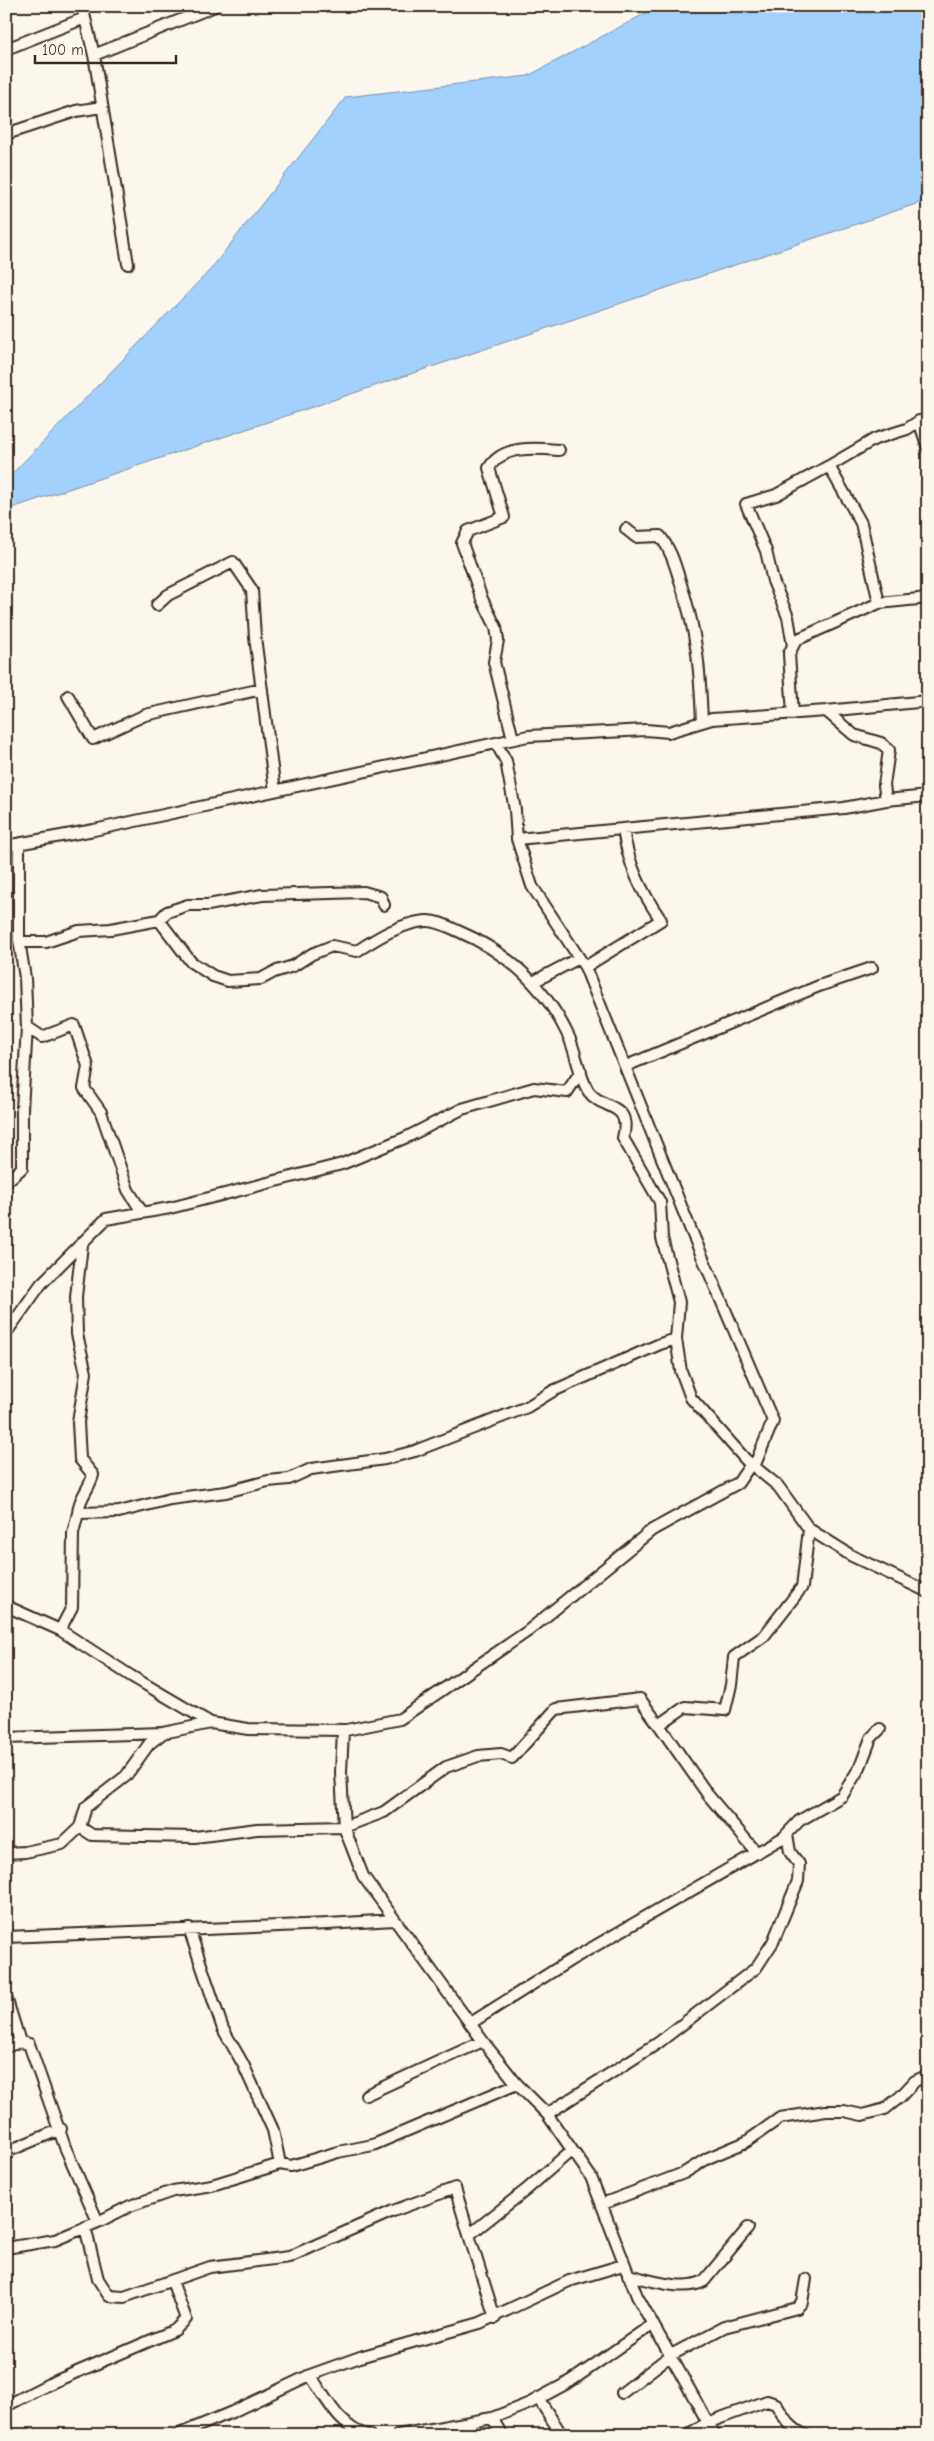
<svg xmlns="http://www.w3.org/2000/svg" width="934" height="2441" viewBox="0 0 934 2441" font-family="'Comic Neue',sans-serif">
<rect width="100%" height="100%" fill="#fbf7ec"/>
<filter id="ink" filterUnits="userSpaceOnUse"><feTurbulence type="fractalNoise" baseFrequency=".02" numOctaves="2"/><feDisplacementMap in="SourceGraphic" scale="10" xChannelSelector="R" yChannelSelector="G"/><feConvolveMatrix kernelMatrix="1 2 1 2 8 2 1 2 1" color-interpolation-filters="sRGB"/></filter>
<g filter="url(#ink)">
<path fill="#a3d1fe" stroke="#798ea4" d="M659,6h269v194l-922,310v-30l204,-210 136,-173 182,-21z"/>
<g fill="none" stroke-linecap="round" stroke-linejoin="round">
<g stroke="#3b2a1e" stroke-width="14">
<path id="minor" d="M82,6l12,49 34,209
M6,49l79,-31
M94,55l121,-49
M6,134l70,-23 26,-4
M626,529l10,8 24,-1c11,14 15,29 20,45 17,51 20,88 22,141
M879,603l-18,-80 -32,-57 46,-27 32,-10 12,-8 9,27
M157,605l11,-10 65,-33 19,28 3,47 20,154
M793,646l-5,-29 -15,-36 -7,-30 -20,-47 30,-9 53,-29
M68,696l25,43 52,-24 117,-26
M826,711l28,24 27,8 8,7 -5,35 2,15
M793,714l-4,-60 7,-14 83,-37 49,-5
M513,739l-19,-77 4,-22 -2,-13 -14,-28 -20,-56 6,-12 36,-14 -15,-49c13,-23 46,-20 70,-18
M496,743l10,18 9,49 2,29 15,47 53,81 105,261 83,193 -19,46
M517,839l327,-31 42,-8 42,-4
M19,844v96l6,38 2,49 15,10 32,-12 14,41 -4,22 17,24 27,78 14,22
M6,846l88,-16 434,-94 118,-6 23,2 43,-13 114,-8 102,-10
M159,920l32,42 22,14 15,5 33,-2 13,-7 19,-6 19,-12 20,-8 25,5c20,-13 44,-28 69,-30 10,-1 23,6 32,10 49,21 87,56 110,104 8,16 12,45 21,57 14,19 43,9 34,46l37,64 2,36 17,64 -3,37 5,32 10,27 55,62 32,26 31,43 43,27 76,36
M20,942h26l33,-11 32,-2 48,-9 8,-8 21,-7h20l54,-10 102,-3 17,5 3,8
M585,967l76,-47c-20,-29 -33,-56 -38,-91
M533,982l46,-24
M626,1066l193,-80 53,-18
M6,1182l16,-14v-59l5,-82
M6,1333l35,-49 65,-65 64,-11 172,-44 65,-27 55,-28 72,-21 33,4 14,-21
M78,1513c1,-16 11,-23 15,-38l-13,-16 -2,-37 8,-49 -9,-39 -1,-37 6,-52
M6,1606l54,24 71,46 80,47 37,6 98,1 54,-11 128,-88 124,-101 86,-47 13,-19
M60,1630l12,-23 1,-74 5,-20 41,-1 51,-13 56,-7 42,-11 21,-2 22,-10 74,-10 30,-8 112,-44 26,-16 107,-47 16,-5
M659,1725l49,70 49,58
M343,1730l-2,42 3,55 19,49 122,168 32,40 30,30 44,63 46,119 78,139
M6,1738l157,-5
M80,1827l12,8 103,2 62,-8 87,-2 40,-15 62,-45 32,-11 23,-2 11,4 44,-49 84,-10 19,26 26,-18 40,3 6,-25 3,-28 30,-21 38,-49 7,-58
M6,1853l19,-1 37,-8 18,-17 6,-20 40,-31 23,-32 14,-11 48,-10
M189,1929l34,100 20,35 30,66 7,34
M6,1937l322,-13 66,-4
M6,1997l14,45
M471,2023l98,-62 215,-124 15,-16 43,-25 18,-29 11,-29 9,-9
M6,2047l14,-5 9,2 36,103 33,75
M366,2095l117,-54
M547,2114l111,-71 98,-75 17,-26 25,-61 1,-17 -9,-12 -3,-18
M6,2152l55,-23
M602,2204l82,-31 24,-15 38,-16 34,-24 46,-7h18l18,4 23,-6 15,-12 15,-16 13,-6
M85,2227l13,52 11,17 15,1 86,-30 79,-10 104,-46 62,-23 14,47 57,-45 46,-40
M469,2235l26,83
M6,2248l49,-8 43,-18 32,-16 43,-15 39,-6 68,-21 11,2 47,-14 35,-7 144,-61
M628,2275c22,5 56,17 76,6l44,-53
M310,2375c15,21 31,56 59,60
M622,2393l49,-38 53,-28 73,-19 5,-6 4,-23
M538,2398l24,37
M6,2406l43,-22 126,-54 11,-11 -14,-38
M492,2418l10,17
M177,2435l55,-23 78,-37 53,-19 117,-33 89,-42 54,-16
M398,2435l94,-17 38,-15 41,-22 82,-57
M687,2435l20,-12 60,-22 9,3c8,14 14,24 29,31"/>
</g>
<use href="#minor" stroke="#fbf7ec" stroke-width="10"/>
</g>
</g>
<rect width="934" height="2441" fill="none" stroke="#fbf7ec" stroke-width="25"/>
<rect x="12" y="12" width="909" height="2416" fill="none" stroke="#3b2a1e" stroke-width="2" filter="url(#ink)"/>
<path d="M35 55v8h141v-8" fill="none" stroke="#3b2a1e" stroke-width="2.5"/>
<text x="42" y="55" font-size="15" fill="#3b2a1e" stroke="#fbf7ec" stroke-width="4" paint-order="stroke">100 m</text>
</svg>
